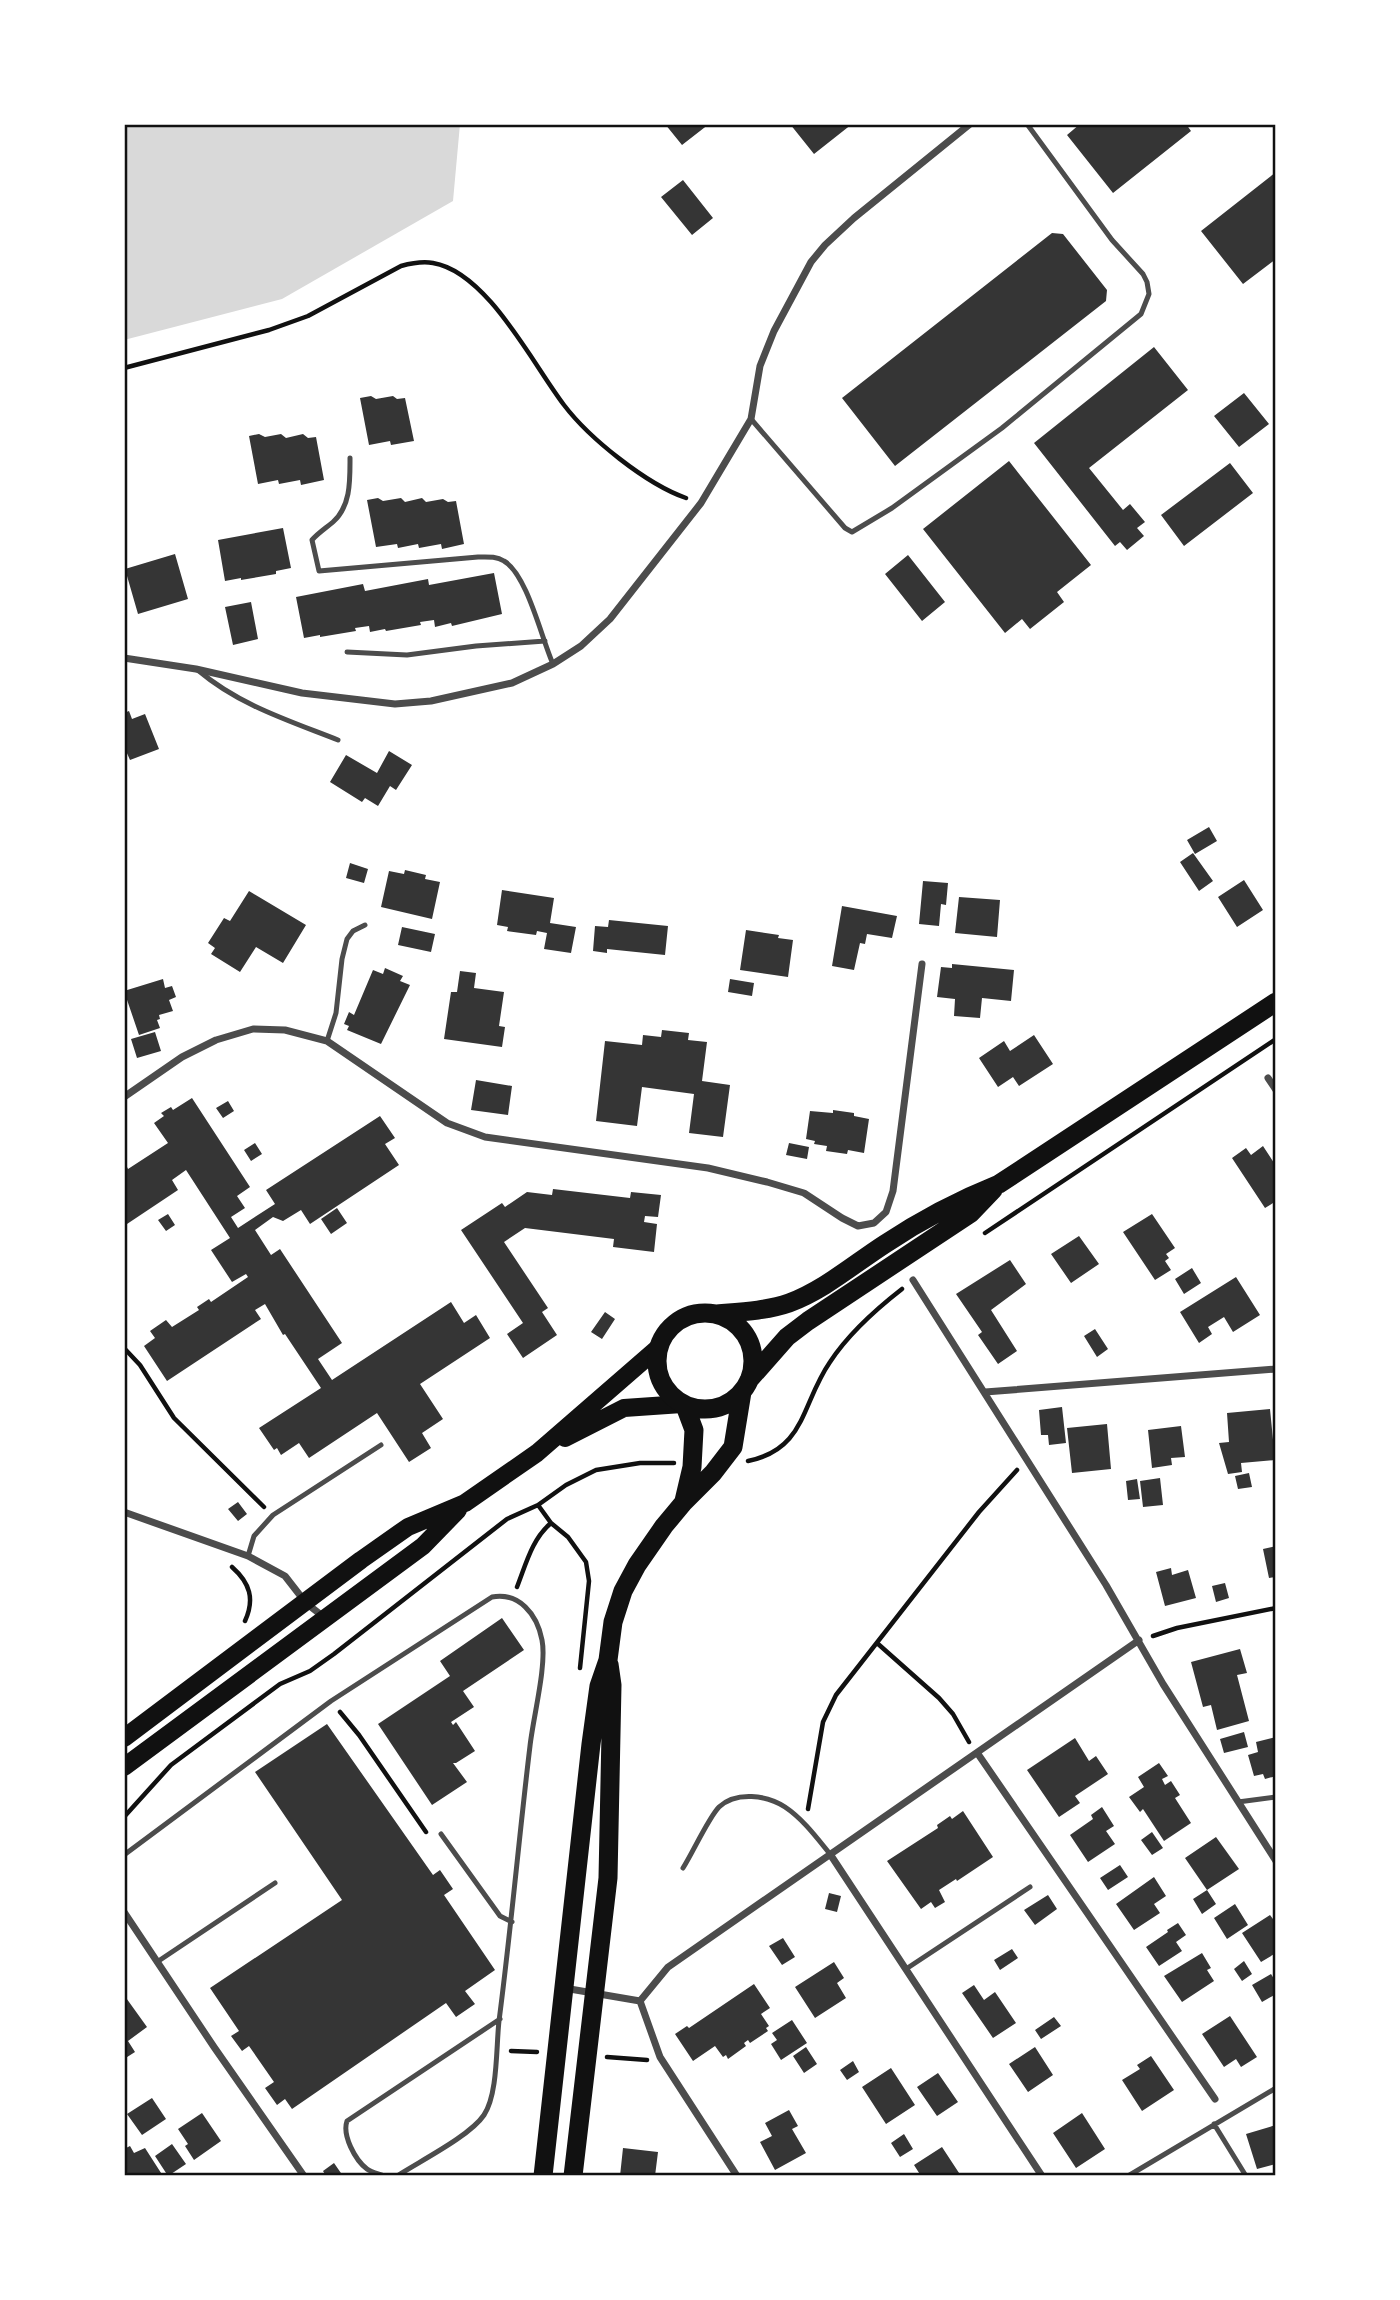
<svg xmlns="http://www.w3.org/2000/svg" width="1400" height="2300" viewBox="0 0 1400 2300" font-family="Quicksand,sans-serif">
<rect width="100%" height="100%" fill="#fff"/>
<path fill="#d9d9d9" d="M124,124h336l-7,77 -171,98 -158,41z"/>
<path fill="#353535" d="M665,124h44l-27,21z
M790,124h62l-38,30z
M1080,124h106l5,7 -78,62 -46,-58z
M1276,172v87l-33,25 -42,-53z
M683,180l30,38 -21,17 -31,-38z
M1052,233l11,1 44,56 -1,11 -211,165 -53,-68z
M1154,347l34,43 -99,78 34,42 7,-6 15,18 -8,6 7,8 -17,14 -7,-8 -5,4 -81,-103z
M1244,393l25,31 -30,23 -25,-31z
M371,396l5,3 17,-3 4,3 8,-1 9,43 -23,4 -1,-4 -21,4 -9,-47z
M259,434l6,3 16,-3 5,4 17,-4 5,4 8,-1 8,43 -23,5 -1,-5 -21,4 -1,-4 -20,4 -9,-48z
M1009,461l82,104 -34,27 7,10 -34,27 -8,-10 -17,14 -82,-104z
M1230,463l23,30 -69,53 -23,-31z
M378,498l5,3 18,-3 4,4 17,-4 4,4 17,-3 5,3 8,-1 8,43 -22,5 -1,-5 -22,4 -1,-4 -20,4 -1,-4 -21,3 -9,-47z
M283,528l8,40 -15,3v3l-35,6v-2l-16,3 -7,-41z
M175,554l13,45 -50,15 -13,-45z
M908,555l37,47 -23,19 -37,-47z
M494,573l8,41 -50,12 -1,-3 -16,4 -1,-7 -14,2 1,3 -35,6 -1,-2 -15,3 -1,-6 -14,2 1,3 -36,6v-2l-16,3 -8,-41 67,-13 2,7 63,-12 1,6z
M251,602l7,37 -25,6 -8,-38z
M129,711l3,8 13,-5 14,35 -29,11 -4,-9 -2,1v-39z
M389,751l23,14 -16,25 -6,-4 -12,20 -13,-8 -3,4 -32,-20 16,-27 31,18z
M1209,827l8,14 -22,13 -8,-14z
M1193,853l20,28 -14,10 -19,-29z
M350,863l18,6 -4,14 -18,-5z
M405,870l21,5 -1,4 15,3 -8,37 -51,-12 8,-36 15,3z
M1244,880l19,30 -26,17 -19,-30z
M923,881l25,2 -2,22 -5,-1 -2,22 -20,-2z
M502,890l52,8 -4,25 26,4 -5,26 -27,-4 3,-16 -10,-2 -1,4 -29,-4 1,-4 -11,-2z
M249,891l57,34 -23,38 -27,-16 -16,25 -29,-18 4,-6 -7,-5 16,-25 6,3z
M959,897l41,3 -3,37 -42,-4z
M842,906l55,10 -5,22 -25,-4 -2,10 -5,-1 -6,27 -22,-4z
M609,920l59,6 -3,29 -58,-6v4l-14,-2 2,-25 13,1z
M402,927l33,7 -4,18 -33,-7z
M746,930l33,5 -1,3 15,2 -5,37 -48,-7z
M952,964l62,6 -3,31 -29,-3 -2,20 -26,-2 1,-17 -18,-2 4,-30 11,1z
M385,968l18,8 -3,5 10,4 -29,59 -34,-14 2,-4 -5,-2 5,-12 5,3 19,-45 10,4z
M460,971l16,2 -2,15 30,4 -5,34 6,1 -3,20 -58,-8 7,-47h6z
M163,979l2,9 7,-2 4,11 -7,3 4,11 -14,4 1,4 -3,1 3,8 -21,7 -15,-44z
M730,979l24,4 -2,13 -24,-4z
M662,1030l27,3 -1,7 19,2 -5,39 28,4 -7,52 -34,-4 5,-39 -52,-7 -5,39 -41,-5 9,-80 37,4 1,-10 18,2z
M155,1032l6,19 -24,7 -6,-19z
M1034,1035l19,29 -34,22 -6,-9 -15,10 -19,-29 25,-17 6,10z
M476,1080l36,6 -4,29 -37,-5z
M192,1098l58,89 -13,9 8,12 -14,9 7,11 37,-24 -9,-14 114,-74 15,22 -10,6 14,21 -89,59 -9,-14 -18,11 -10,-4 -18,13 16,25 9,-6 62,94 -24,16 14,21 119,-78 13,21 12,-8 14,23 -70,46 23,35 -21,14 9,15 -22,14 -32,-49 -68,45 -10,-15 -18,12 -4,-7 -3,2 -15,-22 62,-40 -36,-54 -2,1 -18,-31 -10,6 6,9 -94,62 -23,-35 11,-8 -5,-7 16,-11 6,7 27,-17 -2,-3 12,-8 2,3 37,-25 -2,-3 -14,8 -21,-32 19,-12 -44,-68 -14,10 6,10 -54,36v-57l3,-2 1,2 40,-26 -14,-20 10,-7 -3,-3 10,-6 2,3z
M228,1101l6,10 -11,7 -7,-10z
M833,1110l21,3v3l15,3 -5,34 -16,-3 -1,4 -21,-3 1,-5 -13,-2 1,-3 -9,-2 4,-28 23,2z
M255,1143l7,11 -11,7 -7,-11z
M789,1143l20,4 -2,12 -21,-4z
M1263,1146l13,20v42l-3,-5 -8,5 -33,-50 14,-10 5,7z
M553,1189l77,9 1,-6 30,3 -3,22 -13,-1 -1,6 13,2 -3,28 -41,-5 1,-8 -89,-11 -21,14 44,66 -6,4 15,23 -34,23 -16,-24 16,-11 -62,-93 41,-27 3,4 22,-15 25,3z
M337,1208l10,15 -16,11 -10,-15z
M168,1214l7,11 -9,6 -8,-11z
M1152,1214l23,34 -9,6 3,4 -4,3 6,9 -16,10 -32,-48z
M1079,1236l20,28 -28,19 -20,-29z
M1010,1260l16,24 -35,26 26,41 -19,13 -20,-29 4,-3 -26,-38z
M1192,1268l9,15 -17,11 -9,-15z
M1236,1277l24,38 -27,17 -9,-15 -16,10 4,7 -13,9 -19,-31z
M605,1312l10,7 -13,20 -11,-7z
M1095,1329l13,20 -11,8 -13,-21z
M1062,1407l4,36 -17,2 -1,-10h-7l-2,-25z
M1270,1409l5,51 -34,3 1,9 -14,2 -9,-31 10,-1 -2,-29z
M1107,1424l4,45 -39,4 -5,-45z
M1181,1426l4,31 -14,1 1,7 -20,3 -4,-38z
M1249,1473l3,14 -14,2 -3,-13z
M1160,1478l3,27 -20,2 -3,-26z
M1137,1479l3,20 -12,1 -2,-19z
M238,1502l9,12 -9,7 -10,-12z
M1276,1546v31l-7,1 -6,-29z
M1171,1568l1,7 16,-5 8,28 -31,8 -9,-34z
M1225,1583l4,15 -13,4 -4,-16z
M502,1618l22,32 -61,41 11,16 -23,15 2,3 3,-3 19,29 -19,12h-3l14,19 -35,23 -54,-81 72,-48 -10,-15z
M1240,1649l7,24 -10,2 12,46 -32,9 -6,-25 -8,2 -12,-45z
M327,1724l106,151 7,-5 13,19 -9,6 51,75 -30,21 10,13 -19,13 -10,-14 -154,106 -7,-10 -8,6 -12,-17 9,-6 -25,-36 -7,5 -11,-15 8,-5 -29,-43 132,-88 -87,-128z
M1244,1732l4,15 -24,6 -4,-14z
M1276,1737v39l-11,3 -2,-5 -9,2 -6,-21 10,-3 -2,-10z
M1075,1738l14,23 7,-5 12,18 -33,22 5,7 -21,14 -32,-47z
M1159,1763l9,13 -6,3 3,6 6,-4 9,14 -5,3 16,25 -27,18 -21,-32 -3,3 -11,-15 15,-10 -6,-10z
M1102,1807l12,19 -8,5 9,13 -27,18 -18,-27 23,-16 -2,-4z
M963,1811l30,46 -36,24 -1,-2 -17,11 6,12 -10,6 -4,-6 -10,7 -34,-48 51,-33 -1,-3 13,-9 2,3z
M1152,1832l11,16 -11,7 -11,-15z
M1216,1837l23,32 -32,21 -22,-32z
M1120,1865l8,12 -20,13 -8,-12z
M1154,1877l12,19 -12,8 6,9 -26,17 -18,-26z
M1207,1890l9,14 -14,10 -9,-15z
M829,1893l12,3 -4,16 -12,-3z
M1048,1895l9,14 -22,16 -11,-15z
M1235,1904l13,21 -21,14 -13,-21z
M1270,1915l6,8v30l-15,9 -19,-29z
M1178,1923l8,12 -10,7 6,9 -23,15 -13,-19 22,-15 -1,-2z
M783,1938l12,19 -13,8 -13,-19z
M1012,1949l6,9 -18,12 -6,-10z
M1202,1953l9,15 -4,2 7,11 -32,21 -18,-26z
M1244,1961l8,13 -10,7 -8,-12z
M834,1962l10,16 -7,5 9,15 -31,20 -20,-31z
M1271,1974l5,8v12l-14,8 -10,-17z
M754,1984l16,24 -9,6 8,12 -3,2 2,3 -18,12 -2,-3 -4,3 2,3 -18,13 -2,-4 -3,2 -8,-11 -22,15 -18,-27 12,-8 2,2z
M974,1985l10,15 11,-8 21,31 -23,15 -31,-45z
M124,1995l23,32 -19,14 7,11 -11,7z
M1230,2016l27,41 -16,10 -5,-8 -12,8 -22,-33z
M1054,2017l7,9 -20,13 -6,-9z
M792,2020l15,23 -26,17 -10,-16 6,-4 -5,-7z
M806,2047l11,17 -13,9 -11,-17z
M1035,2047l18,28 -25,17 -19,-28z
M1151,2056l23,34 -32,21 -20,-31 18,-11 -3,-4z
M853,2061l6,11 -12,8 -7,-10z
M891,2068l24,37 -29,19 -24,-37z
M938,2073l20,29 -21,14 -20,-29z
M152,2098l14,21 -24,16 -15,-21z
M789,2110l9,16 -6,3 14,24 -31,17 -15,-28 12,-6 -7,-13z
M202,2113l19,28 -27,19 -9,-14 3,-2 -10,-15z
M1082,2113l23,36 -29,19 -23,-35z
M1276,2125v39l-19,5 -11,-35z
M904,2134l9,15 -13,8 -9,-14z
M172,2144l14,20 -18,12 -13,-20z
M130,2146l4,7 11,-5 18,28h-39v-27z
M942,2147l19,29h-40l-7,-11z
M623,2148l35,4 -3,24h-35z
M334,2163l9,13h-17l-3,-5z"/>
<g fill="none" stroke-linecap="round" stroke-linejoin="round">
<path stroke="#111" stroke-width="4.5" d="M124,368l145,-38 39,-14 93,-50c11,-3 21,-5 32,-3 54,9 99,100 131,142 25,33 82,79 122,93
M985,1233l291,-194
M124,1348l16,17 34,53 90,89
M748,1461c58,-12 53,-57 82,-99 19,-29 45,-52 72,-73
M538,1505l13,18 17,14 18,25 3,19 -9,87
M232,1567c18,16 23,32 13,54
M517,1587c9,-23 15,-48 34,-64
M1153,1636l24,-8 99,-20
M877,1643l62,55 14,16 16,28
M340,1712l19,23 67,97
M808,1809l15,-87 13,-27 143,-183 38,-42
M124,1817l47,-52 109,-81 30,-13 24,-17 173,-135 31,-14 28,-20 30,-15 44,-7h34
M511,2051l26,1
M607,2057l40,3"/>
<path stroke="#4c4c4c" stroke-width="5" d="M751,419l94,109 7,4 40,-24 110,-80 139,-114 8,-20 -2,-12 -4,-8 -31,-34 -85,-116
M350,458c0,22 1,48 -17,64 -7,6 -15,11 -21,18l7,31 159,-14c9,0 18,-1 26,4 23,13 38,79 49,103
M347,652l60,3 69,-9 69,-5
M199,671c40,34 91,50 139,69
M327,1041l9,-28 6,-54 5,-20 6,-8 12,-6
M248,1556l6,-20 19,-21 108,-70
M1238,1802l38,-5
M441,1834l59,82 12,6
M124,1855l207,-154 161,-104c27,-5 45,17 50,43 5,25 -9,78 -12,106 -11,91 -19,183 -31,275 -3,26 -1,73 -15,94 -14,21 -64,46 -87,61
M683,1868c9,-14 26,-51 36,-61 17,-16 48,-12 66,0 18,12 32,31 45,47
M157,1962l118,-79
M906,1969l124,-82
M1214,2124l32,52
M384,2176c-5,-2 -13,-4 -17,-7 -12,-9 -25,-34 -20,-48l153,-102
M1128,2176l148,-88"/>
<path stroke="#4c4c4c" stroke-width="7" d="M124,658l72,11 106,24 93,11 36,-3 81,-18 41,-19 28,-18 29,-27 91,-116 50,-84 9,-53 14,-35 37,-69 14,-17 29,-27 116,-94
M1268,1078l8,12
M124,1097l58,-40 34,-17 37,-11 32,1 42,11 120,82 38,14 223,31 59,14 37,11 38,25 16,8 16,-3 12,-11 7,-21 29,-227
M913,1280l193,305 57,99 113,177
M985,1392l291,-23
M124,1512l124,44 37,20 21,27 19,15
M978,1754l237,345
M830,1854l212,322
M124,1912l90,135 90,129
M564,1988l76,13 28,-34 471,-327
M640,2001l20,56 77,119"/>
<path stroke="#111" stroke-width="18" d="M565,1438l59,-30 58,-4
M124,1738l237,-178 47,-33 57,-24 72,-50 122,-106
M124,1767l299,-221 35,-36"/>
<path stroke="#111" stroke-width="19" d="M657 1361a48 48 0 1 1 96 0a48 48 0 1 1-96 0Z
M715,1314c24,-2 51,-3 74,-11 35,-13 65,-39 96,-59 36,-24 74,-44 114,-60l277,-182
M749,1380l38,-43 21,-16 163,-108 22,-23
M684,1501l8,-34 2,-37 -9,-24
M543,2176l48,-432 8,-58 9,-26 5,-38 10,-31 14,-26 27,-39 20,-24 29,-29 20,-26 9,-55
M573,2176l35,-298 4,-193 -3,-21"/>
</g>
<rect width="1400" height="2300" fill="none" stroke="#ffffff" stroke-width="252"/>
<rect x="126" y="126" width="1148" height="2048" fill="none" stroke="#111" stroke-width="2.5"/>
</svg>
